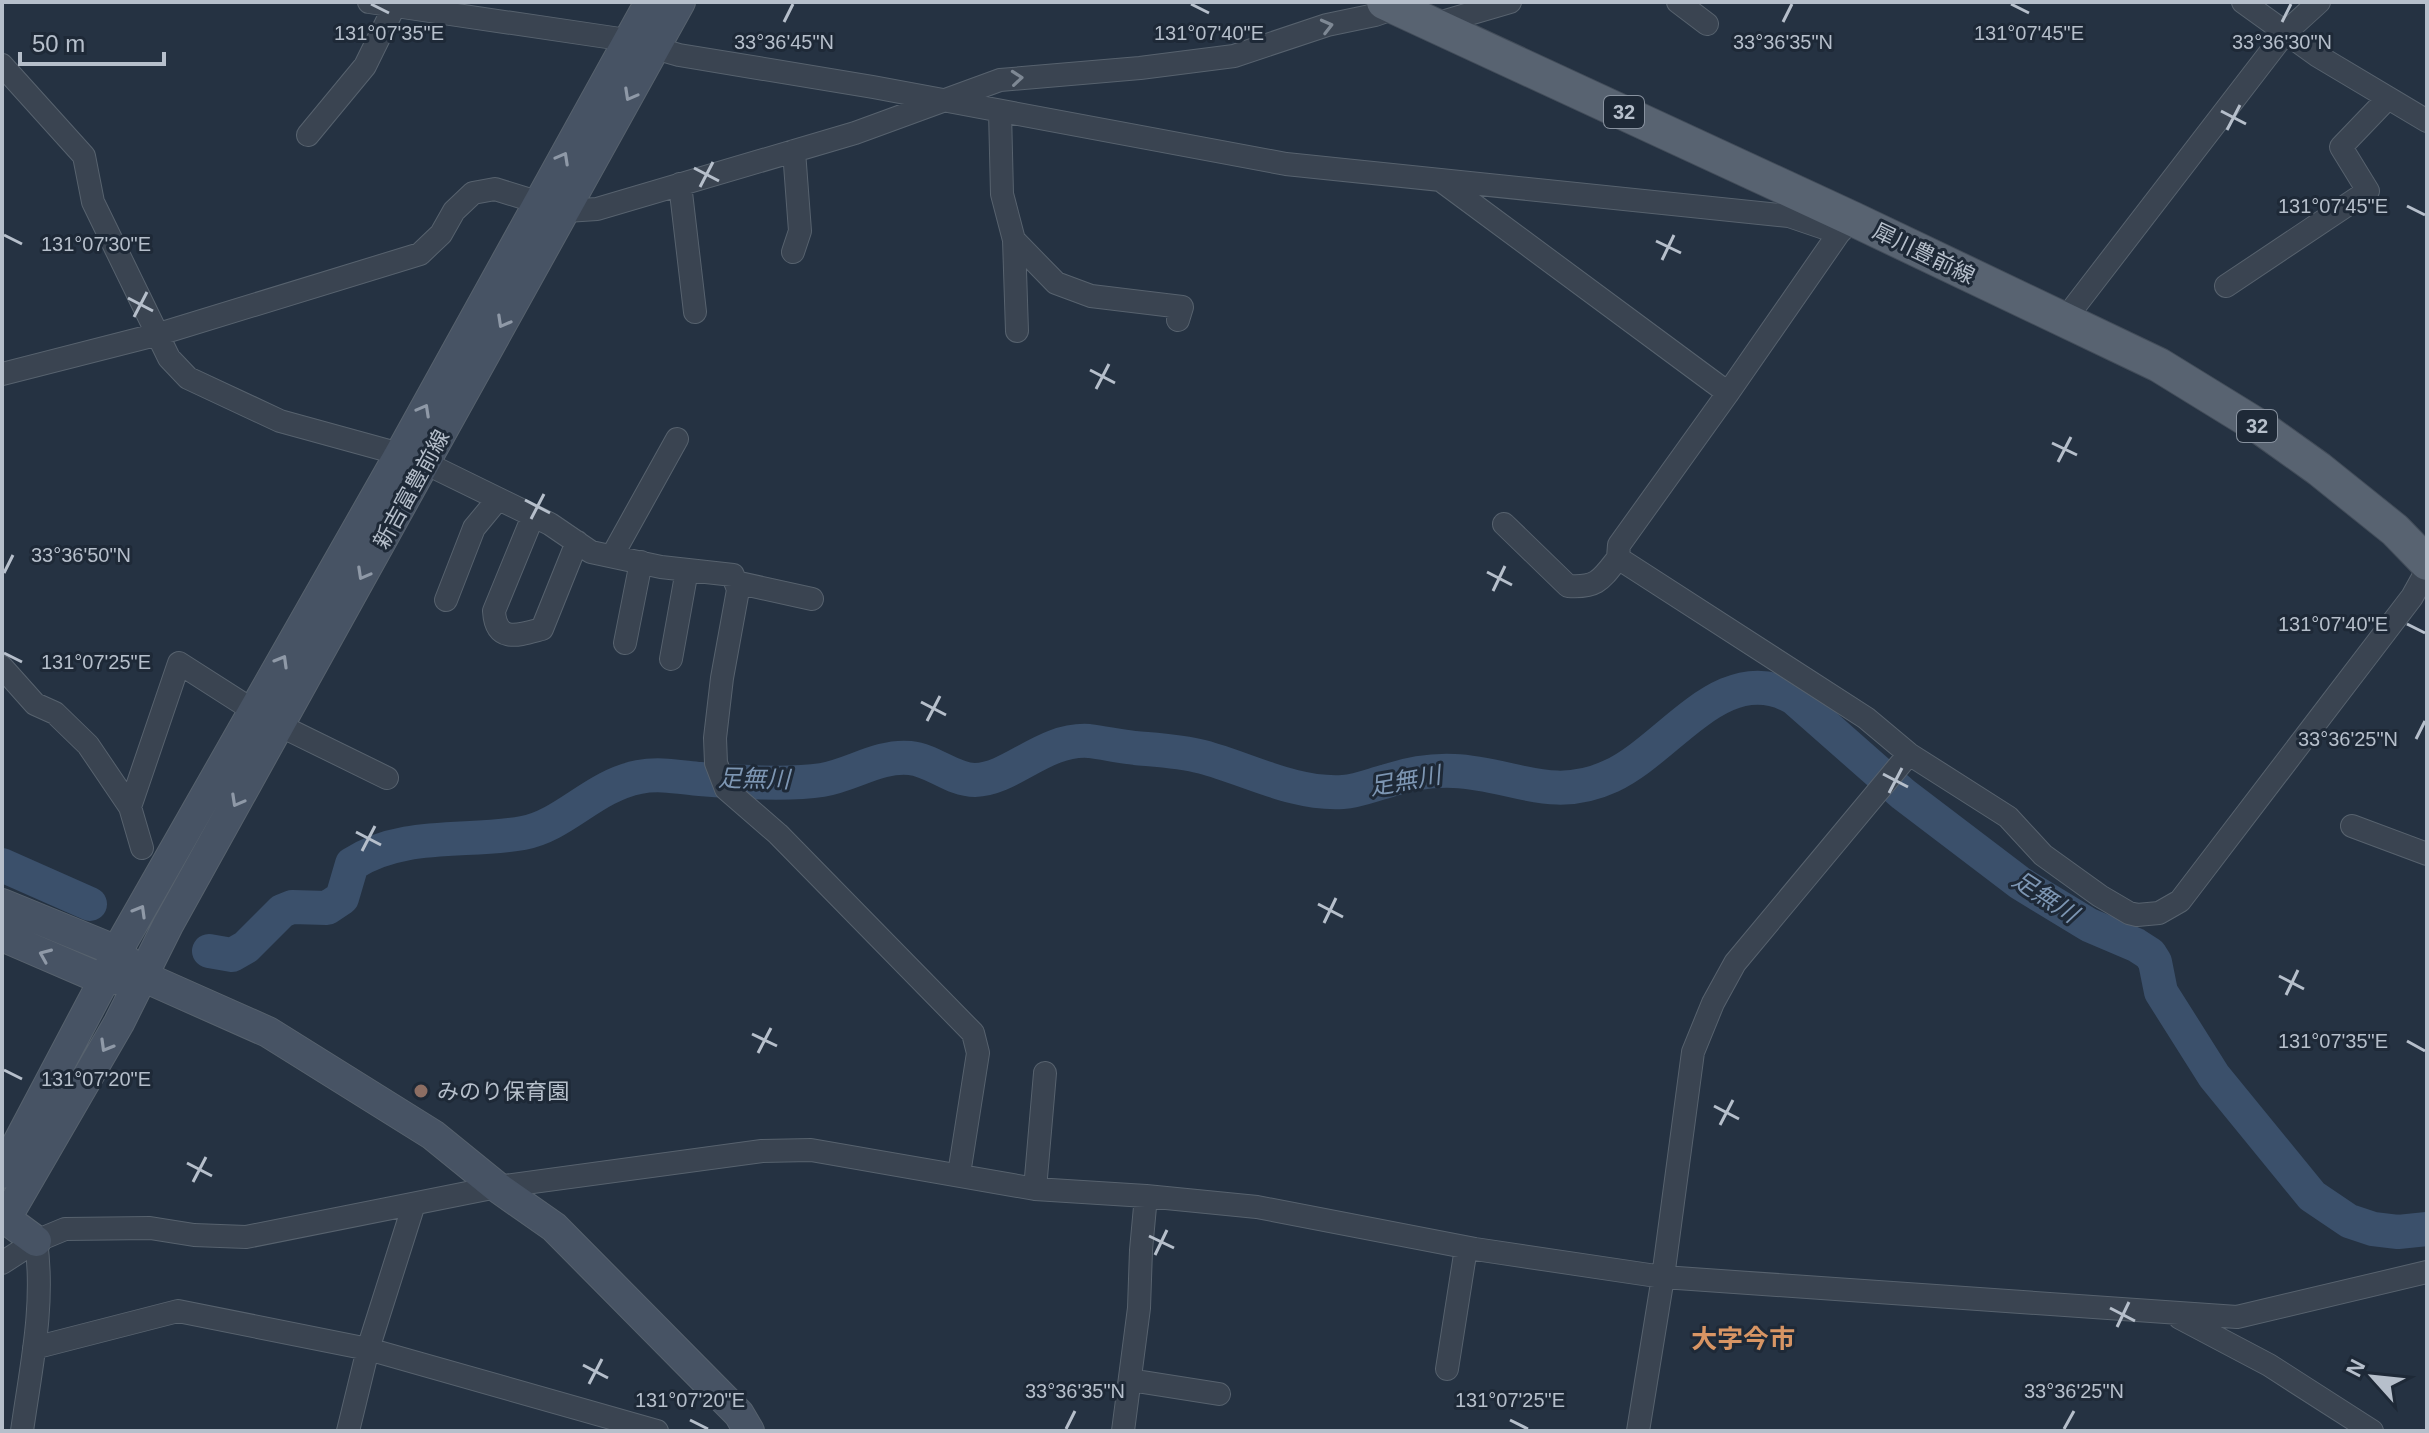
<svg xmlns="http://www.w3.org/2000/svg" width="2429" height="1433" viewBox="0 0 2429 1433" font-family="Arial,'Noto Sans JP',sans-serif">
<rect width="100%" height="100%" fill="#253242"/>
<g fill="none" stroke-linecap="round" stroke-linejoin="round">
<path stroke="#3b506b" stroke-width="34" d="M2,865l88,39
M209,951l23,4 14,-8 36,-36 10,-4 35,1 15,-10 10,-34c50,-33 115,-21 171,-31 42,-8 70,-47 116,-56 20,-4 40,0 61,2 32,3 90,6 122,1 30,-5 57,-25 88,-22 23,2 42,22 65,22 37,-1 69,-42 114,-39 15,2 30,5 46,7 22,2 45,3 68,9 45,12 91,38 140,35 15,-1 29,-7 44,-11 21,-7 45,-11 67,-10 58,2 97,33 157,5 59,-27 112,-119 183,-78l109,96 117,89 69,42 47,20 14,9 5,8 6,30 53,84 98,120 37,25 24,8 25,3 29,-3"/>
<g stroke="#57626e" stroke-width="24">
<path id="street" d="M369,2l258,38 52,15 194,32 413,77 503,52 50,17
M1678,2l29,22
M2243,2l75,54 109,65
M1435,24l75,-22
M2,65l82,91 9,46 76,156 19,20 92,43 120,33 25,9 125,61 41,28 70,15 72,8 5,15 -16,88 -7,60 1,25 10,26 52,45 195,199 5,20 -19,121
M1000,112l2,82 12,46 3,91
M308,135l57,-69 30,-61
M1443,182l285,211
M680,184l15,128
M1853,219l-14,14 -111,160 -109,152 -1,13 248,160 43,36 99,63 35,38 57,41 29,17 8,2 22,-2 21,-12 232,-304 15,-27
M1014,240l42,43 35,13 91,11 -4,13
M793,252l7,-21 -6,-80
M2226,286l142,-95 -27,-44 47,-49
M2065,319l220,-286 34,-31
M2,374l157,-40 261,-80 21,-20 13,-23 19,-18 22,-4 71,22 31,-2 258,-76 145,-53 140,-12 94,-12 93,-31 48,-10 20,-7
M533,516l-39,95c2,33 25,24 48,18l35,-87
M1504,524l64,62c29,2 33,-6 50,-28
M612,556l65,-117
M735,582l77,17
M446,600l28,-72 24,-29
M625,643l16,-81
M671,659l16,-89
M2,667l33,37 20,9 33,32 42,62 12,41
M279,725l108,53
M130,807l49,-144 75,48
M2352,826l75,28
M1035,1189l10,-116
M2,1263l34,-22 29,-12 85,-1 44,7 52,2 251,-50 265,-36 49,-1 224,39 111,7 111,11 218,42 188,28 574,40 190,-45
M2180,1318l89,47 103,66
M34,1348l144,-37 190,38 289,82
M1447,1369l19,-121
M1130,1380l89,14
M22,1431c9,-64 23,-126 14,-190
M348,1431l20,-82 46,-145
M1123,1431l16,-123 2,-58 5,-54
M1638,1431l25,-154 30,-225 20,-49 22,-40 174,-209"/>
</g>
<g stroke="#57626e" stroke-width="32">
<path id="secondary" d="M2,904l115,47 25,25 126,56 165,103 64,52 57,40 185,187 10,17
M2,936l102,44 20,-2
M2,1173l102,-193 13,-29 283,-497 250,-452
M2,1216l34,25
M6,1218l113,-195 49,-98 512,-923"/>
</g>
<g stroke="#434d5a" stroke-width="36">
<path id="primary" d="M1384,2l469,217 306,146 104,64 56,40 76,61 32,33"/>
</g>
<use href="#street" stroke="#3a4451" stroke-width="22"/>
<use href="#secondary" stroke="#475364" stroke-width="30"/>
<use href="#primary" stroke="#586371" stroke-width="34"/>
</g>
<defs><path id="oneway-chevron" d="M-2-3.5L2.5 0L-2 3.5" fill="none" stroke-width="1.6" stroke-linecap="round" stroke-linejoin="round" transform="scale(2)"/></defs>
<g stroke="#7e8894">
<use href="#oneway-chevron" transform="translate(1327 26) rotate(-14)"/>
<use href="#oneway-chevron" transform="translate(1017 78) rotate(-5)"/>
</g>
<g stroke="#8f99a7">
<use href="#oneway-chevron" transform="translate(630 95) rotate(119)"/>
<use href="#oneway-chevron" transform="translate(563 158) rotate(-61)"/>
<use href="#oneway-chevron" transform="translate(503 322) rotate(119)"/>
<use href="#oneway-chevron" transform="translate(424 410) rotate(-61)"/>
<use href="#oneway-chevron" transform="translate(363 574) rotate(119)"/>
<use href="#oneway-chevron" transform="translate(282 661) rotate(-60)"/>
<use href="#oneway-chevron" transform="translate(237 801) rotate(119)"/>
<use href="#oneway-chevron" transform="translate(140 911) rotate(-60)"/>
<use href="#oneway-chevron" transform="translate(45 955) rotate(-157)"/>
<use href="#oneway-chevron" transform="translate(106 1046) rotate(120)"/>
</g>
<path fill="none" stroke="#b6bfcb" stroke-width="3" d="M371,4l18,9M1191,4l18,9M2011,4l18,9M784,22l9,-18M1783,22l9,-18M2282,22l9,-18M2221,111l25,13M2227,130l13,-25M694,168l25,13M700,187l13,-25M2407,206l18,9M4,235l18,9M1656,241l25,12M1662,260l12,-25M128,298l25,13M134,317l13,-25M1090,370l25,13M1096,389l13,-25M2052,443l25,12M2058,462l13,-25M525,500l25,13M531,519l13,-25M1487,572l25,13M4,573l9,-18M1493,591l12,-25M2407,624l18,9M4,653l18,9M921,702l25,13M927,721l13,-25M2416,739l9,-18M1883,774l25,13M1889,793l13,-25M356,832l25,13M362,851l13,-25M1318,904l25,13M1324,923l12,-25M2279,976l25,13M2286,995l12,-25M752,1034l25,12M2407,1041l18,10M758,1053l13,-25M4,1070l18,9M1714,1106l25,13M1720,1125l13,-25M187,1163l25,13M193,1182l13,-25M1149,1236l25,12M1155,1255l12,-25M2110,1308l25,13M2117,1327l12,-25M583,1365l25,13M589,1384l13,-25M690,1420l18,9M1510,1420l18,9M1066,1429l9,-18M2064,1429l10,-18"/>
<circle fill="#8d6e63" stroke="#1e2937" stroke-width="3" cx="421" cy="1091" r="8"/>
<g text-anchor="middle" stroke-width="6" stroke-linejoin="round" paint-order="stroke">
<g fill="#1e2937" stroke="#88929f" stroke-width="2">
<rect x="1604" y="96" width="40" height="32" rx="6"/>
<rect x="2237" y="410" width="40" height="32" rx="6"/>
</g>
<g font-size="20" font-weight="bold" fill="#b6bfcb">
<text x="1624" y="119">32</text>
<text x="2257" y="433">32</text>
</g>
<g font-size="22" fill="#b6bfcb" stroke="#1e2937">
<text transform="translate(1924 253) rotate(26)" y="8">犀川豊前線</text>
<text transform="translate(411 489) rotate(-61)" y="8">新吉富豊前線</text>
</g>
<g font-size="22" fill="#b6bfcb" stroke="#1e2937" text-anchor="start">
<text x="437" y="1099">みのり保育園</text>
</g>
<g font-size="24" font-style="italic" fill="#7d96b3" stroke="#1e2937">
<text transform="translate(754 779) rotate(1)" y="8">足無川</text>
<text transform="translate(1405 781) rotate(-10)" y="8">足無川</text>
<text transform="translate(2045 897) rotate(33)" y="8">足無川</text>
</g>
<g font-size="26" font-weight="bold" fill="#d89564" stroke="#1e2937">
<text x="1743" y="1348">大字今市</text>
</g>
</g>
<g font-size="20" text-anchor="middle" fill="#b6bfcb" stroke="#1e2937" stroke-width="6" stroke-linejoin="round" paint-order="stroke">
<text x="389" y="40">131°07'35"E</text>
<text x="1209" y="40">131°07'40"E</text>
<text x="2029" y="40">131°07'45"E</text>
<text x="784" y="49">33°36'45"N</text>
<text x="1783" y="49">33°36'35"N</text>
<text x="2282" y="49">33°36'30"N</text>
<text x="2333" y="213">131°07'45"E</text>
<text x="96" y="251">131°07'30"E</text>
<text x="81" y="562">33°36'50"N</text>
<text x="2333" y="631">131°07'40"E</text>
<text x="96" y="669">131°07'25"E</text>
<text x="2348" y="746">33°36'25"N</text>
<text x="2333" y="1048">131°07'35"E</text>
<text x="96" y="1086">131°07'20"E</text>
<text x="1075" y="1398">33°36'35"N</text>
<text x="2074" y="1398">33°36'25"N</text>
<text x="690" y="1407">131°07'20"E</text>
<text x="1510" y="1407">131°07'25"E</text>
</g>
<rect width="2429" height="1433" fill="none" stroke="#b6bfcb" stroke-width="8"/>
<g transform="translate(2373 1377) rotate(297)" stroke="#1e2937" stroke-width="6" paint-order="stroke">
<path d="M0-6L14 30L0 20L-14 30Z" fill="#b6bfcb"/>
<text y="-12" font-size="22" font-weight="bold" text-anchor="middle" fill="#b6bfcb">N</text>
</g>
<path d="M20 52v12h144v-12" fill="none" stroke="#b6bfcb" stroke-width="4"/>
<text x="32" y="52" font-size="24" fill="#b6bfcb" stroke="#1e2937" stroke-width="6" paint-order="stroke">50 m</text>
</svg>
